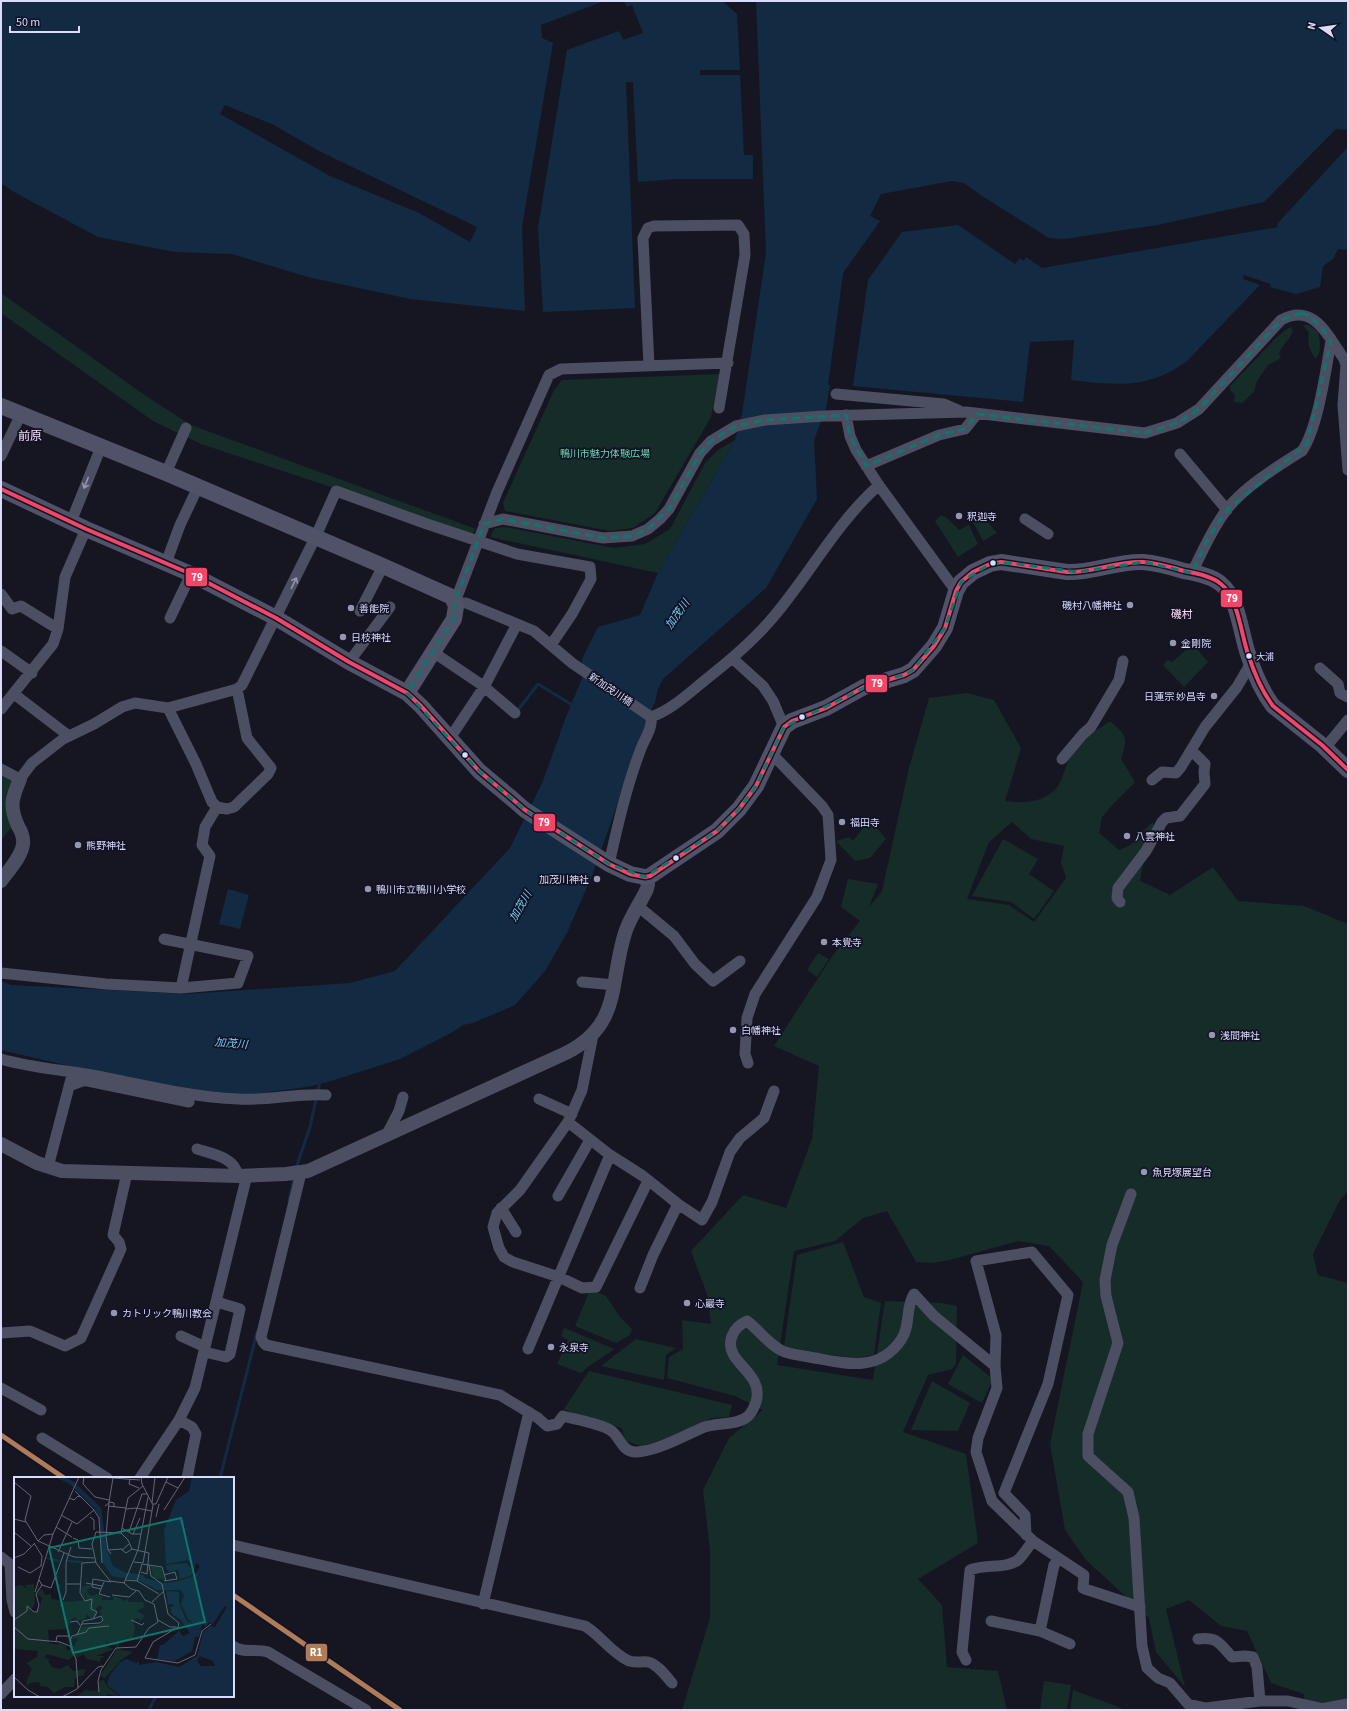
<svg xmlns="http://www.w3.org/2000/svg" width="1349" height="1711" viewBox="0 0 1349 1711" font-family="'Source Sans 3','Noto Sans JP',sans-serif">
<rect width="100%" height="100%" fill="#161622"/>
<path fill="#152c29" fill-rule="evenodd" d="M1,293l145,103 45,29 285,104 -5,7 -134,-47 -136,-45 -48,-23 -152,-108z
M1303,325h6l9,7c2,8 4,21 -3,27 -6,-13 -8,-12 -6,-26z
M1290,327l3,3c-3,10 -10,14 -14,23l2,5 -13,7 -11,16 -3,11 -12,11 -8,-1 1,-7 -5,-5v-4l49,-51z
M720,374l-9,43 -56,96 -22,15 -23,3 -105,-20 -2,-8 51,-113 8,-10z
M735,440l-77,133 -168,-36 5,-9 10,-1 109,21 31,-4 25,-15 35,-66 13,-13z
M941,515l6,3 12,12 10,-5 9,19 -20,13 -23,-36z
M983,517l14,16 -14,8 -10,-19z
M1193,644l15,18 -24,25 -21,-22 5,-5 4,2z
M967,693l27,7 27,48 -16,53c19,3 44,1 54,-17 5,-9 7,-20 12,-29 8,-15 25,-24 39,-34 17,15 18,16 11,38l14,23 -22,22 -11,13 -3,16 20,17c20,-6 18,-16 34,-28v6l-6,12 -7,41 30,14 43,-28 25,34 66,5 44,18v267l-8,9 -27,54 5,21 30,8v427h-43l-1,-16 -33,-11 -24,-52 -26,-5 -32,-26 -23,9 19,78 -29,-35 -7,-34 -63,-58 -21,-30 -15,-86 33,-162 -34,-36 -31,-5 -68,19 -18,3 -16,-1 -29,-51 -24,7 -28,23 -41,10 -17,114 96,15 12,-79 57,2 15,3 -1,58 -4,5 -24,6 -25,57 63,22 12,89 -60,36 24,26 5,62 51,4 9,39h-325l28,-92v-67l-7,-61 26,-52 34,-28 -28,-14 -68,-18 2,-21 14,-8 -1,-29 29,4 -4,-30 -16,-43 52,-56 43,13 26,-69 7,-73 -45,-20 59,-91 27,-34 -19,-14 7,-28 30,5 -9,23 13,-16 27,-123 20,-70zM1012,822l19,17 33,7 -3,16 5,16 -32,44 -25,-17 -42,-6 22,-57z
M1,771l10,6 3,7c-8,16 -11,27 -2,43l-11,13z
M870,819l16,20 -16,19 -15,3 -19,-20 13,-4 4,4z
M1003,839l35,20 -9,15 25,17 -20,28 -23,-17 -39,-6z
M818,953l11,6 -12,18 -10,-7z
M843,1242l21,55 17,6 -7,52 -18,3 -62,-7 -10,-5 13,-91z
M589,1292h8l9,4 14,21 12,12 -2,6 -14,8 -41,-17z
M564,1328h1l49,21c-11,9 -23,14 -33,24l-24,-9 11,-24 -7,-4z
M636,1339l40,9 -10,7 -2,25 -63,-14z
M963,1355l30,24 -11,24 -34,-19z
M589,1371l143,34 -3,12 -17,1 -42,20 -28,8 -18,-5 -2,-13 -45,-13 -13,-6z
M932,1381l38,22 -12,28 -47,-1z
M1044,1681l27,4 -4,25h-27z
M1073,1690l48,18v2h-51z"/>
<path fill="#122b42" d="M1,1h603l-63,24 1,13 11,5 -31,184 3,84 -115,-12 -102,-22 -76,-23 -57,-2 -77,-15 -84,-45 -13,-9z
M624,1h98l15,13 3,56h-40v5h40l4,80h9v24h-77l-38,3 -5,-100h-7l9,226 -92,4 -5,-84 29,-178 52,-19 4,9 20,-7 -11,-28 -5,2z
M756,1h592v129l-12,-1 -72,73 -107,23 -93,14 -15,-1 -67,-42 -18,-13 -12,-2 -71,13 -11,22 10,5 -37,52 -15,112h2l-4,23 -12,32 3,59 -51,89 -103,91 -5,10 -3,13 -10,23 -52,148 -26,60 -22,38 -30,34 -42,18 -10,2 -12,8 -51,26 -69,22 -24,6 -45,6 -22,2 -89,-10 -150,-35v-69l10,4 176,9 163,-11 45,-12 115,-123 33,-67 23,-64 17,-41 -1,-17 16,-32 42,-12 18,-42 77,-133 7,-26 24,-161z
M1346,149l2,1v100l-10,-1 -5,10 -10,7 -3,21 -24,7 -26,-7 1,-3 -27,-9 -1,4 17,6 -73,76c-39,29 -71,24 -116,19l3,-40 -44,2 -7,60 -170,-16 15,-106 34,-48 56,-7 57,39 5,-6 4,3 2,-4 16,11 236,-41 -1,-3z
M228,889l21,6 -9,34 -21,-5z"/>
<path fill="#161622" d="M225,105l49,20 45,26 158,76 -7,15 -51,-29 -89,-37 -110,-62z"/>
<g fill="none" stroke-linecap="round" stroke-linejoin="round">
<path stroke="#122b42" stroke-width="3" d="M518,710l20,-26 36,22
M296,1168l14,-41 10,-46
M289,1201l5,-24
M220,1478l37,-146
M149,1710l7,-14"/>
<path stroke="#4c4f61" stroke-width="11" d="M728,363l-167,6 -12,6 -52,117 -42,110 11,1 68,28 38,32 79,54c20,-7 37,-23 53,-36 23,-18 46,-37 65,-59 39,-44 66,-98 110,-137
M649,366l-6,-128 5,-10 6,-2 84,-1 6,9 1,21 -26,153
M836,394l108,10 14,6
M846,415l4,21 6,14 22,34 78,107
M1180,454l47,56
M1,456l20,-42
M866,466l73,-31 26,-6 12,-15
M166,473l20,-45
M1025,519l23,15
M71,522l30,-75
M484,524l19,-5 100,19 29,-2 16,-7 12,-10 9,-10 31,-56 11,-12 25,-15 29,-6 59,-4 142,-4 179,21 32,-10 22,-14 82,-89c33,-18 47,16 63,39l2,6 -3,40 5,65
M166,563l14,-38 18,-38
M1192,573c10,-21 19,-42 33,-61 16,-23 53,-46 77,-61 16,-23 24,-82 29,-110
M1,594l11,15 9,-3 37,23
M360,611l23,-45
M170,618l21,-44
M1,651l31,22
M433,652l49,33 33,28
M732,658l31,28 10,15 11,26
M349,662l41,-55
M1320,668l18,16 2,9 8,4
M14,694l55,42
M168,708l28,56 16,38 5,5 10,2 7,-2 34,-33 3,-6 -24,-30 -10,-49
M1,709l52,-65 5,-15 7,-52 21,-48
M450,738l34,-51 33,-63
M1325,748l23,-28
M1062,759l21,-25 8,-7 28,-47 4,-19
M1,769l19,10 12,-16 31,-24 31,-15 28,-17 13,-4 33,5 69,-19 5,-4 73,-147 21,-47 91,33 90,30 73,13 1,12 -19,35 -21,31
M1152,780l10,-8 14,1 5,-6 24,-40 32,-40 14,-24
M609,864c9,-40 18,-80 33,-118 4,-9 11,-20 9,-29
M1120,902l-3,-4 1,-10 28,-37 16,-29 4,-4 14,-2 25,-32 -1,-12 1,-8 -13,-13
M639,907l35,29 21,28 18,17 27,-20
M1,973l105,11 75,4 57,-5 10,-27 -84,-17
M582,982l33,3
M181,988l29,-132 -8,-11 3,-18 12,-20
M593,1035l-11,55 -14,32 -48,68 -23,23 -4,14 6,21 5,9 9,5 46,15 23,11 14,-1 52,-106
M1,1059c31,9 64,11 96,17 46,9 94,21 141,23 30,2 58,-6 88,-4
M748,1063l-3,-9 2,-36 8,-24 62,-97 14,-37 -3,-45 -6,-9 -50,-52
M69,1086l13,-5h6l101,21
M539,1099l33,15
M568,1122l42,33 33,21 35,28 24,16 10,-18 18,-50 10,-14 24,-20 10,-27
M387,1134l12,-23 4,-14
M197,1149c15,5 38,8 41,27
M48,1167l23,-88
M301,1173l-40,164 2,5 3,3 234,50 38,23 9,8 10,-2 6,-8c14,4 35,7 47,14 10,5 11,23 27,22 20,-1 47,-16 65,-24 13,-6 34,-2 45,-11 5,-4 7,-9 9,-15 9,-31 -34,-39 -24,-66 3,-8 8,-12 15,-15 12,9 24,26 38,31 9,3 20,4 30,6 32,6 64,14 86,-18 10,-14 4,-32 13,-46l20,22 61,50 2,22 -19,50 -2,14 16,49 41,40 51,34 -1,13 2,1 55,18
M1131,1194l-19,51 -7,35 1,16 12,47 -30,91v22l40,36 6,26 8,128 5,22 11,10 12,5 18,21 18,4 54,-7h28l32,7
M558,1196l32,-56
M501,1208l15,24
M640,1288l13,-33 25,-51
M1,1333l29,-2 35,15 16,-8 40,-89 -2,-7 -6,-7 14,-62
M181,1336l24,11
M528,1349l82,-194
M204,1352l22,5 4,-3 10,-45 -23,-7
M995,1366l1,-31 -20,-74 56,-9 36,43 -20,89 -44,109 21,22 1,20
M1,1388l40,22
M179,1420l13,7 4,7 -9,44
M42,1438l65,40
M140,1478l39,-58 16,-32 52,-213
M233,1545l352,81c15,9 25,25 42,34 7,4 14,1 21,2 9,2 18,14 24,21
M1,1557l14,11
M10,1564l2,36 3,12
M483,1604l46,-192
M991,1621l49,10 14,-66 5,-6
M1040,1631l30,13
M1198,1639c19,-3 22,5 34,18l13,-1 8,1 4,10 3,34
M233,1646c10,8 23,2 35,6l98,58
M966,1660l-4,-8 8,-82c14,-6 39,-1 49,-11 5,-5 9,-12 14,-18
M1,1694l14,-15
M1315,1710l33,-6"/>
<path stroke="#4c4f61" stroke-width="14" d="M1,881c7,-10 21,-25 22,-37 1,-7 -2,-13 -5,-18 -9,-20 -6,-28 2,-47
M1,1144l36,19 25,8 176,5 48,-2 22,-3 258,-118c56,-28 43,-70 59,-120 5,-16 15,-29 22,-44l1,-5 -3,-7"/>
<path stroke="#505267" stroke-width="16" d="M1,406l165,67 217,93 69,31 4,9 -2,13 -47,74
M1,489l85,40 105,45 85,44 73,44 58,31 14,13 58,65 31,26 15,13 84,54 21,10 15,3 5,-1 67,-45 22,-22 17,-23 28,-59 8,-6 34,-13 38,-21 40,-12 9,-5 21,-24 11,-18 11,-37 5,-9 12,-10 17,-8 11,-2 66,10c26,1 50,-11 76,-10 13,1 28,5 41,9 12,2 28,5 37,13 17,13 20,50 27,70 6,19 13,36 25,52l49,39 26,25"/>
<g stroke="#121226" stroke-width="7">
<path id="bus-1" d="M1,489l85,40 105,45 85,44 73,44 58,31 14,13 58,65 31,26 15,13 84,54 21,10 15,3 5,-1 67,-45 22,-22 17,-23 28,-59 8,-6 34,-13 38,-21 40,-12 9,-5 21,-24 11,-18 11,-37 5,-9 12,-10 17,-8 11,-2 66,10c26,1 50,-11 76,-10 13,1 28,5 41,9 12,2 28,5 37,13 17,13 20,50 27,70 6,19 13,36 25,52l49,39 26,25"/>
</g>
<use href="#bus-1" stroke="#f34667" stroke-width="4"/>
<g stroke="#121226" stroke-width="8">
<path id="rail-1" d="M1,1435l63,43
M233,1595l167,115"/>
</g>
<use href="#rail-1" stroke="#b07c57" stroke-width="5"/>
</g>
<defs><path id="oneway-shaft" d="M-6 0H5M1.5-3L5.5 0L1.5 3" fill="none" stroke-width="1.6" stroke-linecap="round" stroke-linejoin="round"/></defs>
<g stroke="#9396ae">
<use href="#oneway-shaft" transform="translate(86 483) rotate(112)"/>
<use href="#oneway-shaft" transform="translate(294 583) rotate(-64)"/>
</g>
<path fill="none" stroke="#0f766e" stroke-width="3" stroke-dasharray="8 5" stroke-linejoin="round" d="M1301,313l9,3 12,12 9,13 -24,103 -80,66 -19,28 -16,35 -48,-11 -66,10 -68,-9 -20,1 -29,18 -16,46 -32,42 -9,5 -30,8 -90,44 -28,59 -17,23 -22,22 -72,46 -36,-13 -84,-54 -46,-39 -72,-78 47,-74 1,-17 29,-78 19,-5 100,19 29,-2 16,-7 21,-20 31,-56 11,-12 25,-15 29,-6 81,-5 4,21 16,30 73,-31 26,-6 12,-15 168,19 32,-10 22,-14 82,-89z"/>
<g fill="#9597af" stroke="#121226" stroke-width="1.5">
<circle cx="959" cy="516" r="4"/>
<circle cx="1130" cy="605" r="4"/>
<circle cx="351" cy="608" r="4"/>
<circle cx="343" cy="637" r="4"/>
<circle cx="1173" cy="643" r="4"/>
<circle cx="1214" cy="696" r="4"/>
<circle cx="842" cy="822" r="4"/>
<circle cx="1127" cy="836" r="4"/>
<circle cx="78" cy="845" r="4"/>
<circle cx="597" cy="879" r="4"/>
<circle cx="368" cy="889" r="4"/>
<circle cx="824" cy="942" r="4"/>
<circle cx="733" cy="1030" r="4"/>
<circle cx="1212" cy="1035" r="4"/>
<circle cx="1144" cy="1172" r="4"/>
<circle cx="687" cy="1303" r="4"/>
<circle cx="114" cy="1313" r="4"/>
<circle cx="551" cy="1347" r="4"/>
</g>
<g fill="#dadcfb" stroke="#121226" stroke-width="1.5">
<circle cx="993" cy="563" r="3.5"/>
<circle cx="1249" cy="656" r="3.5"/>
<circle cx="802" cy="717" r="3.5"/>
<circle cx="465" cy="755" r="3.5"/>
<circle cx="676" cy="858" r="3.5"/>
</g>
<g text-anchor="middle" stroke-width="3.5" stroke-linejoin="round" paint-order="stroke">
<g font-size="9" fill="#dadcfb" stroke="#121226" text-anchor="start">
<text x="1256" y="660">大浦</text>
</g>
<g font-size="10" fill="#6cd5a9" stroke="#121226">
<text x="605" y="457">鴨川市魅力体験広場</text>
</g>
<g font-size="10" fill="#dadcfb" stroke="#121226" text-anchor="start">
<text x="967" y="520">釈迦寺</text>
<text x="1122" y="609" text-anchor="end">磯村八幡神社</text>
<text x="359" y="612">善能院</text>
<text x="351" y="641">日枝神社</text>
<text x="1181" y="647">金剛院</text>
<text x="1206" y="700" text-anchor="end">日蓮宗 妙昌寺</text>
<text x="850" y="826">福田寺</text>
<text x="1135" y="840">八雲神社</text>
<text x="86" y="849">熊野神社</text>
<text x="589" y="883" text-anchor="end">加茂川神社</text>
<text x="376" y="893">鴨川市立鴨川小学校</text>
<text x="832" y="946">本覺寺</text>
<text x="741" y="1034">白幡神社</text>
<text x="1220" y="1039">浅間神社</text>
<text x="1152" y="1176">魚見塚展望台</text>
<text x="695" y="1307">心巖寺</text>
<text x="122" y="1317">カトリック鴨川教会</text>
<text x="559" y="1351">永泉寺</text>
</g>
<g font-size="10" fill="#dadcfb" stroke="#121226">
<text transform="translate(611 689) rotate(34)" y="4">新加茂川橋</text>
</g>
<g font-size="11" font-style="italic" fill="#72ccf1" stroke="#121226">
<text transform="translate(677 614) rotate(-55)" y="4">加茂川</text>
<text transform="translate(520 906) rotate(-60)" y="4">加茂川</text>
<text transform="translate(231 1043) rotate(5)" y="4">加茂川</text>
</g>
<g font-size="11" fill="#fcdcf5" stroke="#121226">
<text x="1182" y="618">磯村</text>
</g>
<g font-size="12" fill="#fcdcf5" stroke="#121226">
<text x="30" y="440">前原</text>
</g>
</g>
<g transform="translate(14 1477)">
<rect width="220" height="220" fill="#161622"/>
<path d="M137,89l10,2 4,12 -12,-2zM20,107l1,20 -4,6 4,4 5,-7 2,-9 -5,-4 5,-5 3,6 6,-1v5l18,3 17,-2v-11l-1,11 -4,-8 1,-5 6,-2 4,1 -5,4 2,5 3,1 5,-2 5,3v3h11l1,-4 11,5 3,-2v3h15l1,5 -7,4 8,5 -4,4 -5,-2 -3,4 2,5 -2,12 -14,4v4l-13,-5v4l8,3 -18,7h9l-5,3 1,3 -14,-3 -4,-5 -4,3 -6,-1 -5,4 -21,-6 -3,4 6,1 -2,2 4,6 8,2 8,-4 5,6 12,-2 -1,6 -9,3 -1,9h-9l-11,6 -6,-6 -8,-1 -1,-4 -10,1 -1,4 -2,-5 6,-13 -5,-6 10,-6 1,-6 -24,-2v-63l7,-1 7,4 -3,-4zM86,128l3,3 -3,3 3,10 -2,3 -19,3 -10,12 6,-1 -5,11 -6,1 -1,-5 -7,-2 -1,2 -9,-2 -1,-13 17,-1 5,-4 -1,-4 6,-4 4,4 7,-3v-4l6,5 5,-4 -1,-7zM103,172l16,3 -12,8 -16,18 -5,-2zM90,203l3,6 13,11 -13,-3 -1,3h-42h12l9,-7 12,1 2,-10z" fill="#152c29" fill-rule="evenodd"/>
<path d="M41,0h10l9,5 27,26 6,42 6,16 11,6 19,3 2,3 17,5 13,-1 19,-6 6,-10 -4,-3 -3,12 -13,4 -2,-9 4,-1 -14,3 -2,-7 7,-1 14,-1 3,5 2,-3 -4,-5 -22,4 -2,-34 12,-30 13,-9 3,-14h42v220h-112l-14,-11 -1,-3 3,-8 10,-13 7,-3 9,4 3,-2v4l17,-3 23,5 18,-11 6,-24 8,-6 4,1 12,-20 -2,-1 -13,19 -2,-3 -5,5 -2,-4 -4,14h-6l2,1 -3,13 -17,10 -18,-2 3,-14h3l16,-14 4,5 7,-3 -9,-13 -9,-6 -2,-7h4l-1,-3h-5l-2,-13 13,1v11l7,17 9,5 -7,-6 -7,-15 3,-8 -3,-6h-24l-17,-9 -28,-5 -10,-15 -3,-44 -4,-8 -25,-25zM186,179l13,5 2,5h-14l-4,-5z" fill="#122b42" fill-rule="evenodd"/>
<path fill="none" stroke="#122b42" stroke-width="2" d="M33,81l12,3M53,84l15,1"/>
<path fill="none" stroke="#646579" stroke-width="1" d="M70,0l-1,7 12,13 14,3M85,0l41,3M116,2l-1,5 10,4M0,5l17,14 -6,24 13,21 36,16 20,1M152,5l12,6M61,14l19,19 5,8 3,45M55,21l5,2 4,-4 3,1M95,25l-3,34 2,14 3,4M95,25l4,-24M138,26l3,-26M139,27h3l12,-27M91,29l5,-4 4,1v4M94,29l18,2M112,32l10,-1 16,3M150,33l21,-33M47,38l16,9 17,-14M76,40l4,3v10M142,40l3,-13M0,42l12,3M42,50l16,10M108,51l10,6h9M0,55l17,14M115,55l13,-38h5M107,56l-25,-1 -4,12 4,19 14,18 15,2M107,56l7,7 4,9 17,4 -2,21 -6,-2M107,56l7,-35 15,-12M119,57l7,-16M59,61l5,2 1,8 13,1M24,64l6,-6 9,-1M115,67l-7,6 4,3 6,-4M94,73l14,-1M44,75l14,-30M0,81l10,-4 11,-11M120,85l9,1 10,-58 -11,-21 -1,-7M135,88l2,11 11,8 6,30 11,9 -1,4M4,90l12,6 11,-7 1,-10 -8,-13M111,103l12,1M150,104l13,-2 -2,-7 -11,3M90,105l-5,12 11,3M72,106l16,3M52,107h15M28,108l9,3 13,-35M87,112l-9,-2 1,-8 18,3M21,115l18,-58 26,-57M145,117l-22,-13 5,-17 20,3 4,14M98,118l17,2 7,-6M49,123l3,-8v-30l5,-15M138,125l12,-11M0,143l13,-9v-5l7,6h3l2,-7 -3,-11 6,-9 -3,-5M117,143l11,5 2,-2M144,143l12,7h6M56,145l7,-1 3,4M68,147l18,-1 3,-3 -2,-4 -8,3M0,150l14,12 32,3 10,4 6,13 2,29M164,150l-25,15 -8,16 33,5 17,-8 7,-24 9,-7M63,158l6,-14 10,-2 4,-7 -6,-3 1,-10 -7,2 -5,-8 2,-30 14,-1M42,164l1,-5h12M58,171l-2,-7 2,-5 14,-4 3,-4 20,-2M0,200l14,13 12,7M85,215l-1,-11 3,-11 15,-22 20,-1 13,-19 9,-6 -4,-18 -9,-4 -6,-9 -8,-2 -7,-6 14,-33 10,-53M48,220l15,-8 21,-22 5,-1"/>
<path fill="#0f766e" fill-opacity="0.15" stroke="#0f766e" stroke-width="2" d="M167,41l24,104 -132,31 -24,-105z"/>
<rect width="220" height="220" fill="none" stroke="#dadcfb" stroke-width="2"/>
</g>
<g stroke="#121226" stroke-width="1.5">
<rect x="185" y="567" width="23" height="20" rx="4" fill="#f34667"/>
<rect x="1220" y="589" width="23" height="19" rx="4" fill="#f34667"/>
<rect x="865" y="674" width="23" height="19" rx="4" fill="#f34667"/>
<rect x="533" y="813" width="23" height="19" rx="4" fill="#f34667"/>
<rect x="305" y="1643" width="23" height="19" rx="4" fill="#b07c57"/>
</g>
<g font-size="11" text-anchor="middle" font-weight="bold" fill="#fff">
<text x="197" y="581">79</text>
<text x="1232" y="602">79</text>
<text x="877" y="687">79</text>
<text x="544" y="826">79</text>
<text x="316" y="1656">R1</text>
</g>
<rect width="1349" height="1711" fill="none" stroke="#dadcfb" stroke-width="4"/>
<g transform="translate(1321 28) rotate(283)" stroke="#121226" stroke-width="3" paint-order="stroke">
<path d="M0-3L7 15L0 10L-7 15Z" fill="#dadcfb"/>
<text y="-6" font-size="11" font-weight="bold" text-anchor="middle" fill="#dadcfb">N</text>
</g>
<path d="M10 26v6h69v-6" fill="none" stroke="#dadcfb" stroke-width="2"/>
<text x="16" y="26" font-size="12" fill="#dadcfb" stroke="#121226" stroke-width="3" paint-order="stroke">50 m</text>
</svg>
